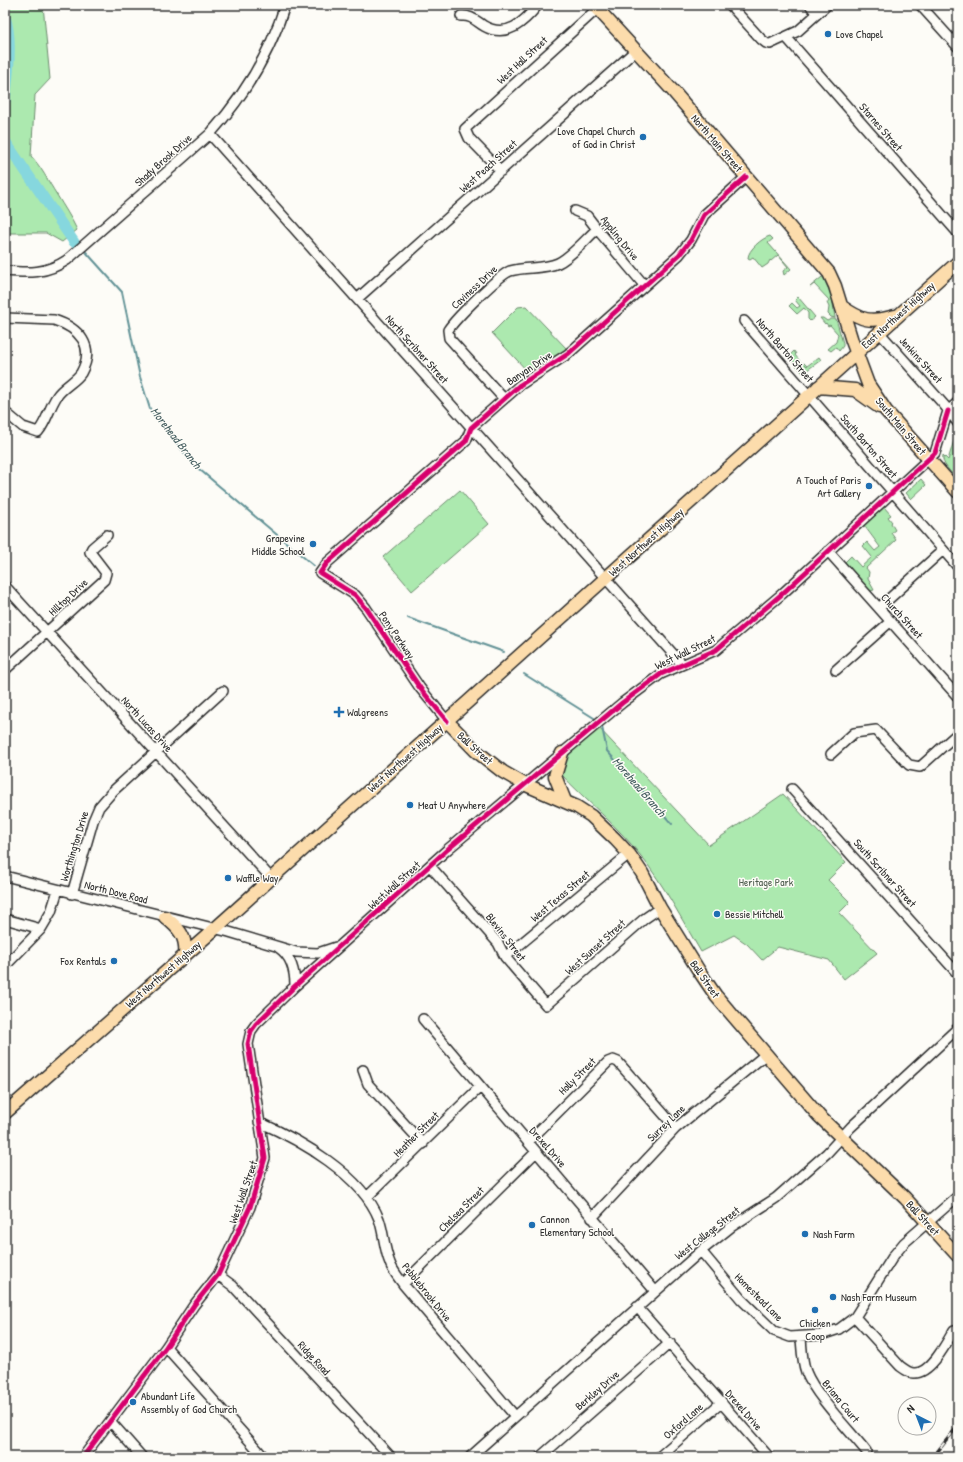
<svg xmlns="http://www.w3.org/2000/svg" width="963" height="1462" viewBox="0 0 963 1462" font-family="'Patrick Hand',sans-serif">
<rect width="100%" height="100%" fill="#fdfcf7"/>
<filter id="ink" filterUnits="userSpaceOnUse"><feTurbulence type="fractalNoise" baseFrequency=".025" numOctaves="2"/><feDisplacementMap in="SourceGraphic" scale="8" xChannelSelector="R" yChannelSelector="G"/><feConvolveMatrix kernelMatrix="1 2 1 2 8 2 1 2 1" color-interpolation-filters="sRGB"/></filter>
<g filter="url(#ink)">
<path fill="#ace9af" stroke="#6c8a6d" d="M5,5h38l7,74 -15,16 -4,61c11,12 17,25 26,39 7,12 14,22 20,35l-15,12 -16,-9h-41z
M770,236l3,3 -5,4 23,26 -7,6 -1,-4 5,-4 -10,-12 -7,6 -1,-1 -2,4 -6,4 -9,-11 -3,2 -2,-1c0,-8 14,-20 22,-22z
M822,277h2l8,20 3,21 -4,-1 -3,-3 1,-7 -2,-4 2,-3 -15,-16 -4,3z
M798,297l17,20 -5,4 -2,-2v-6l-4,-5 -7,6 -8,-8 3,-3 5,5 3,-2 -5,-6z
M526,306l41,43 -39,23 -36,-39 26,-26z
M820,318h3l4,3 4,-2h5l7,24v3l-4,5 -3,-4 -5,4 -3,-2 8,-7 2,-8 -8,-9 -2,1 -2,-3 -1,1z
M794,351l2,3 -1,1 7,9 2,-1 3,3 12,-9 2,3 -18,13 -13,-15v-3z
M955,437l3,4v39c-7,-8 -17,-16 -15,-25l5,5z
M921,479l5,6 -15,14 -5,-6z
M460,490l29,34 -77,67 -29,-34z
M883,506l8,9 -3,2 4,5 -1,1 4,7 -4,3 5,7 -30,28 3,4 -1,7 6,11 -4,1 -26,-28 7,-7 10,11 11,-10 -9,-11 4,-4 8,9 5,-4 -17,-23z
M598,727l111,118 74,-51 63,68 -18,18 22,22 -11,11 38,40 -33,26 -15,-19 -51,-13 -16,13 -15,-16 -13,-9 -33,17c-19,-32 -37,-67 -60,-96 -24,-31 -55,-55 -81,-83v-10z"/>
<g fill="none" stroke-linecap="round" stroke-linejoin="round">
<path stroke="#629296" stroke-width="2" d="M86,252l36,40 18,85 10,32 43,55 121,102
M408,618l96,34
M524,674l70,44
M602,727l5,24 65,73"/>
<path stroke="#86d7de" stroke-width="11" d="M5,18c8,19 3,61 0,82
M5,141l69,101"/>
<g stroke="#2b2b2b" stroke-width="12">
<path id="minor" d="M730,5l31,34 5,4 4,1 28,-13 29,-26
M810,5l7,9
M920,5l38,42
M461,16c10,-1 15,5 23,10 23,13 40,-4 54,-21
M786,37l172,196
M210,134l472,530
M501,171l-32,-33 -4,-9 132,-120
M575,211l12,5 10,13 47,56
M5,271c24,2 41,3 62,-11l143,-126c34,-38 60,-80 75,-129
M357,299l278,-248
M5,318l49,2c25,8 42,26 27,53 -5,8 -18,14 -24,23 -8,12 -10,25 -19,36l-15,-5 -18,-15
M744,321l214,246
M879,332l66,74 13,17
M504,399l-55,-61 -1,-8c8,-12 50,-54 62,-59 16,-5 33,-1 48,-8 13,-6 28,-24 39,-34
M948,411l10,-9
M828,551l130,146
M5,586l266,292
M879,608l64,-58
M5,670l99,-90 2,-7 -16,-21 2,-4 15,-13
M836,670l55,-49
M447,721l-27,-33 -54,-80 -11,-13 -35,-22 7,-10 139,-122 5,-13 49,-43 48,-31 111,-99 12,-15 13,-25 42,-38
M831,754l23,-21 22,-3 33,35 11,2 38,-34
M792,789l166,185
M430,866l68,77 7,14 41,48 98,-86 16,-11
M5,876l224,56 67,20 22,1 18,-6
M72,894l21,-73 6,-14 14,-16 110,-100
M5,919l36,10 10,-17 7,-22
M279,948c12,8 16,24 16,38
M505,957l124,-103
M5,966l36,-37
M423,1019l232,272
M363,1070l5,14 55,60
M259,1122c41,18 103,53 120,97 5,14 5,30 11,44 2,7 9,15 13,21l112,132
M528,1142l80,-80 5,-2 5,2 58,66
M367,1197l113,-110
M592,1218l84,-90 89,-73
M701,1251l40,48 33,32 16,6 31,-2 18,-6 16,-12 39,-62 10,-12 54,-47
M218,1275l15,11 158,171
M403,1284l133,-132
M637,1307l132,150
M855,1317l45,49c4,3 9,7 14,7 17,1 33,-31 40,-43
M801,1338c1,11 1,23 5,34 9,23 43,58 60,79
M166,1347l98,110
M111,1422l31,35
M83,1457l83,-110 28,-42 24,-30 32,-68 15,-49 -17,-114 3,-13 5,-7 39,-38 153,-137 174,-146 39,-29 55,-24 66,-56 153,-141 13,-42
M470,1457l231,-206 30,-24 45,-29 51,-45 24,-26 107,-99
M540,1457l130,-114
M659,1457l63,-55"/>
</g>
<g stroke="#2b2b2b" stroke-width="15">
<path id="major" d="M594,5l79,86 156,182 6,13 17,55 16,43 18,27 72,81
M841,306c21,15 29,17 54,10
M818,387l37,3 24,17
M447,721l29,30 27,21 21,12 53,23 14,9 24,23 14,15 13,19 18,35 39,63 17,25 103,120 86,82 53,58
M562,753l-7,23 10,25
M165,917c14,11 22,20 20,38
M5,1113l203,-178 750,-673"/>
</g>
<use href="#minor" stroke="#fdfcf7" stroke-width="9"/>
<use href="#major" stroke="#fcdcac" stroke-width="12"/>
<g stroke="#2b2b2b" stroke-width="3.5">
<path id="rail" d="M933,1457l25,-31"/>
</g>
<use href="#rail" stroke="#fdfcf7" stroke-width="2" stroke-dasharray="6" stroke-linecap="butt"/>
<g stroke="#fdfcf7" stroke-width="8">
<path id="cycleway" d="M447,721l-27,-33 -54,-80 -11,-13 -35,-22 7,-10 139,-122 5,-13 49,-43 48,-31 111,-99 12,-15 13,-25 42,-38
M83,1457l83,-110 28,-42 24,-30 32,-68 15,-49 -17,-114 3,-13 5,-7 39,-38 153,-137 174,-146 39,-29 55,-24 66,-56 153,-141 13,-42"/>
</g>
<use href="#cycleway" stroke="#d6006c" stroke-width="5"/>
</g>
</g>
<g fill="#1f6fb2" stroke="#fdfcf7" stroke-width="1.5">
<circle cx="828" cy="34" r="4"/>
<circle cx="643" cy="137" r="4"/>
<circle cx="869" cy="486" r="4"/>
<circle cx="313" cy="544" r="4"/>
<path d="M337 706h4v4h4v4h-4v4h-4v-4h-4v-4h4z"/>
<circle cx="410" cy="805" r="4"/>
<circle cx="228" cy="878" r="4"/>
<circle cx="717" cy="914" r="4"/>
<circle cx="114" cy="961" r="4"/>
<circle cx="532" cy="1225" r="4"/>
<circle cx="805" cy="1234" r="4"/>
<circle cx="833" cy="1297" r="4"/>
<circle cx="815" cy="1310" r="4"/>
<circle cx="133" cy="1402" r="4"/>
</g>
<g text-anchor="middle" stroke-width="3" stroke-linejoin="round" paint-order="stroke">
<g font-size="11" fill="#2b2b2b" stroke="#fdfcf7" text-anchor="start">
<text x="836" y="38">Love Chapel</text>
<text x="635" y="135" text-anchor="end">Love Chapel Church<tspan x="635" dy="13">of God in Christ</tspan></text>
<text x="861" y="484" text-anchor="end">A Touch of Paris<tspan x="861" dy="13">Art Gallery</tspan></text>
<text x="305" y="542" text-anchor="end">Grapevine<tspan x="305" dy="13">Middle School</tspan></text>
<text x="347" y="716">Walgreens</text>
<text x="418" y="809">Meat U Anywhere</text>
<text x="236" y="882">Waffle Way</text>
<text x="725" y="918">Bessie Mitchell</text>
<text x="106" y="965" text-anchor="end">Fox Rentals</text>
<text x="540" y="1223">Cannon<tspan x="540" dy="13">Elementary School</tspan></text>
<text x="813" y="1238">Nash Farm</text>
<text x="841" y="1301">Nash Farm Museum</text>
<text x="815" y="1327" text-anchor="middle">Chicken<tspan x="815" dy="13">Coop</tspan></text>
<text x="141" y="1400">Abundant Life<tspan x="141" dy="13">Assembly of God Church</tspan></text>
</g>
<g font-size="11" fill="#2b2b2b" stroke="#fdfcf7">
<text transform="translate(522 60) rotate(-43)" y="4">West Hall Street</text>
<text transform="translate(881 127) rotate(49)" y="4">Starnes Street</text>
<text transform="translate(717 143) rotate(49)" y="4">North Main Street</text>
<text transform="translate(163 160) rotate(-42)" y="4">Shady Brook Drive</text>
<text transform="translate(488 166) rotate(-42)" y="4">West Peach Street</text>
<text transform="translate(620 238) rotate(51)" y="4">Appling Drive</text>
<text transform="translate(474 287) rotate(-43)" y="4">Caviness Drive</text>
<text transform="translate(898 315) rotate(-42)" y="4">East Northwest Highway</text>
<text transform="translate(417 349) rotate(48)" y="4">North Scribner Street</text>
<text transform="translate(785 350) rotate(49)" y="4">North Barton Street</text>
<text transform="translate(921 360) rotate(48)" y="4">Jenkins Street</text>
<text transform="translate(529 368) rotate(-34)" y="4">Banyan Drive</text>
<text transform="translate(901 426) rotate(50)" y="4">South Main Street</text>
<text transform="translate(869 446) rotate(49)" y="4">South Barton Street</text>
<text transform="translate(646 542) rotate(-42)" y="4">West Northwest Highway</text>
<text transform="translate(68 597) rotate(-43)" y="4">Hilltop Drive</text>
<text transform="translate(902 616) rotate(48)" y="4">Church Street</text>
<text transform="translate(397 635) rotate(56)" y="4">Pony Parkway</text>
<text transform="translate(685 652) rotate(-26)" y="4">West Wall Street</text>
<text transform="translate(147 724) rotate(48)" y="4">North Lucas Drive</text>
<text transform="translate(475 748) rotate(42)" y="4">Ball Street</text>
<text transform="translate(405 758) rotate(-42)" y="4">West Northwest Highway</text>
<text transform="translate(74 846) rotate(-73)" y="4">Worthington Drive</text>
<text transform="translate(885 873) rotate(48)" y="4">South Scribner Street</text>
<text transform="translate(394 885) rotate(-42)" y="4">West Wall Street</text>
<text transform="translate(116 892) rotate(14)" y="4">North Dove Road</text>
<text transform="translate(560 896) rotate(-40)" y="4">West Texas Street</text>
<text transform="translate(506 937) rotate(52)" y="4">Blevins Street</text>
<text transform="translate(595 947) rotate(-42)" y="4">West Sunset Street</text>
<text transform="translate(163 974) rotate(-41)" y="4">West Northwest Highway</text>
<text transform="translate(705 979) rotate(55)" y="4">Ball Street</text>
<text transform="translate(577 1076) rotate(-45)" y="4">Holly Street</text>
<text transform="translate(666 1123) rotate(-44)" y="4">Surrey Lane</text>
<text transform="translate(416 1134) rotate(-45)" y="4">Heather Street</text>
<text transform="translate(548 1147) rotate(49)" y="4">Drexel Drive</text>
<text transform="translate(243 1192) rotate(-71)" y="4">West Wall Street</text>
<text transform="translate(461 1209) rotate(-45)" y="4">Chelsea Street</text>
<text transform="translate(923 1218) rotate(47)" y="4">Ball Street</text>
<text transform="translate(707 1233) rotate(-38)" y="4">West College Street</text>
<text transform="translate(427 1292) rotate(51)" y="4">Pebblebrook Drive</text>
<text transform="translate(759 1297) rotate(45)" y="4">Homestead Lane</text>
<text transform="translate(314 1358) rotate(47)" y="4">Ridge Road</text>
<text transform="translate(597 1390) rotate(-41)" y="4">Berkley Drive</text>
<text transform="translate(841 1401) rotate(51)" y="4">Briana Court</text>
<text transform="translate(744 1410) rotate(49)" y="4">Drexel Drive</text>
<text transform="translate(683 1421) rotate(-41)" y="4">Oxford Lane</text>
</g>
<g font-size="11" fill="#4b5a4c" stroke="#fdfcf7">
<text x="766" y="886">Heritage Park</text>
</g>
<g font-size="12" font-style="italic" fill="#465f61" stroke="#fdfcf7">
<text transform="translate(176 438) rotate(52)" y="4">Morehead Branch</text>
<text transform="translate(639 787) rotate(49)" y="4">Morehead Branch</text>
</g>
</g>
<rect width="963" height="1462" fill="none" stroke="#fdfcf7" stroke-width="20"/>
<rect x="10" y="10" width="943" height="1442" fill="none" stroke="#2b2b2b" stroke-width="1.5" filter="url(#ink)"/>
<g transform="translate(917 1416) rotate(318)"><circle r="19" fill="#fdfcf7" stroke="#a9a8a5"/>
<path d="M0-3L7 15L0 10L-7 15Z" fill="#1f6fb2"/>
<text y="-6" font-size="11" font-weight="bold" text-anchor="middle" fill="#2b2b2b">N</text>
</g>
</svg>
